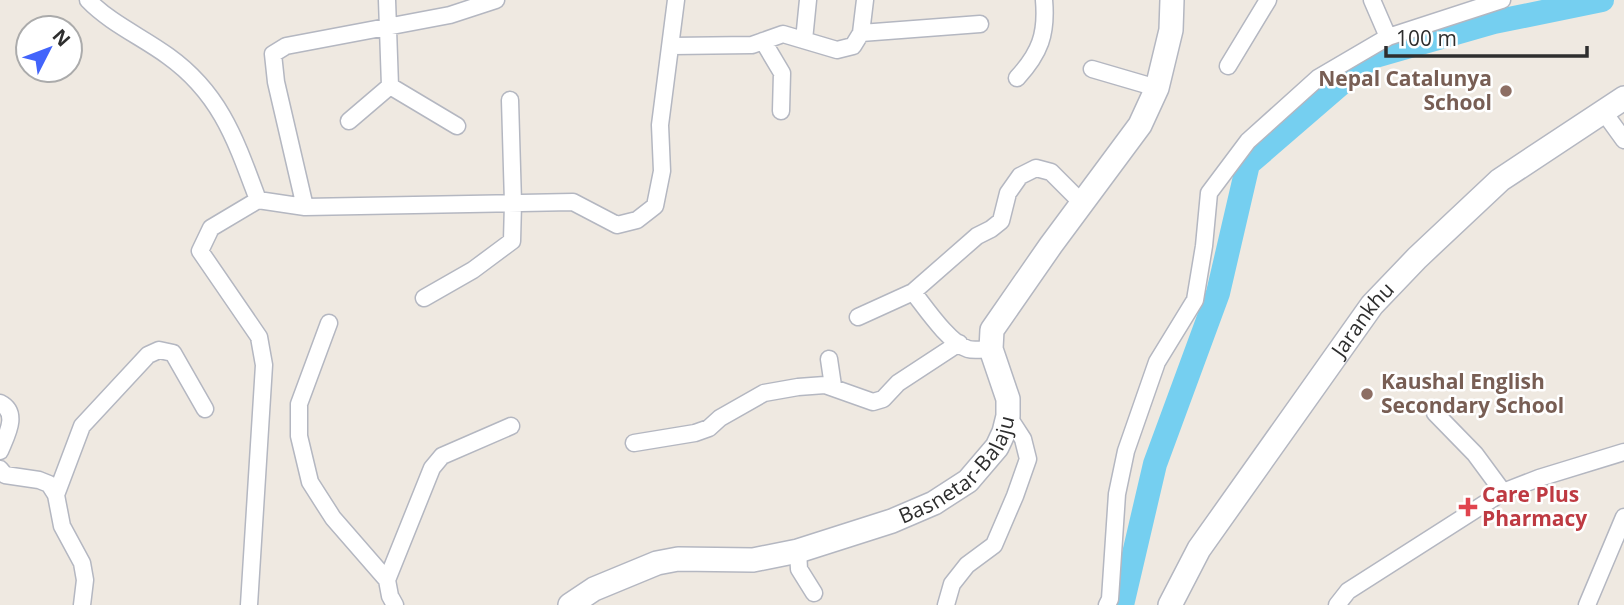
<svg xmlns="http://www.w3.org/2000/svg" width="1624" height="605" viewBox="0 0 1624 605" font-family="'Open Sans',sans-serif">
<rect width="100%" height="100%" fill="#efe9e1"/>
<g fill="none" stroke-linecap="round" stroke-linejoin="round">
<path stroke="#75cff0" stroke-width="24" d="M1122,605l33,-141 63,-171 30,-129 124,-107 122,-35 108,-22"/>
<g stroke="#b4b7c1" stroke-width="19">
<path id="street" d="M88,0c22,23 54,37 80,56 53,38 68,85 90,144
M387,0l3,86 67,40
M1372,0l16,37
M861,33l119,-9
M804,40l4,-40
M763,41l19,32 -1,38
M672,46l80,-1 31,-11 54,16 16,-4 8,-13 4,-33
M1228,66l40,-66
M1092,69l65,19
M1017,78c23,-25 30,-44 27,-78
M1603,111l21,29
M349,121l41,-35
M305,207l-29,-125 -3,-28 13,-8 164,-31 46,-15
M913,292c12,15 36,51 55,57 6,2 16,0 23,0
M424,298l49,-28 39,-29 1,-38 -3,-103
M858,317l55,-25 64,-56 14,-7 10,-8 7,-28 12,-17 16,-8 15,4 32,32
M329,323l-30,81v32l11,46 23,36 54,62
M829,359l4,27
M0,403c20,10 6,33 0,48
M1435,413l40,41 28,38
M634,443l61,-10 14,-5 11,-10 44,-25 34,-6 27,-2 48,17 10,-3 15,-16 61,-40
M0,469l5,6 34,5 10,4 7,11 6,31 20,37 3,17 -3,25
M56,495l26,-69 66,-71 11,-5 14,3 32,56
M798,551l1,18 15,24
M249,605l15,-240 -5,-28 -59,-86 11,-23 47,-28 47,7 268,-5 44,23 20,-5 18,-14 7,-35 -2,-46 16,-125
M395,605l-5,-9 -3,-16 45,-112 10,-12 69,-30
M946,605l6,-21 15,-19 27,-20 21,-49 13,-37 -5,-20 -15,-23
M1107,605l3,-6 7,-105 9,-43 31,-89 38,-62 9,-54 5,-53 39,-52 70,-63 70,-41 114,-37
M1337,605l11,-14 155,-99 36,-14 85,-26
M1587,605l37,-88"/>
</g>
<g stroke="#b4b7c1" stroke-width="26">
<g id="secondary">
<path id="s1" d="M570,605l24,-16 63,-26 21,-4 75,1 45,-9 94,-30 42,-18 34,-22 29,-34 7,-15 4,-16v-17l-17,-50 1,-19 59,-85 89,-120 17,-37 14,-58 1,-30"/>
<path id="s2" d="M1170,605l29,-56 173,-244 45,-47 83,-78 124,-82"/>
</g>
</g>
<use href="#street" stroke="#fff" stroke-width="16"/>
<use href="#secondary" stroke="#fff" stroke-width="23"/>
</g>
<g fill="#8d6e63" stroke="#fff" stroke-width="2.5">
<circle cx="1506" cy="91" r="7"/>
<circle cx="1367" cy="394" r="7"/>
</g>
<path fill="#e0444e" stroke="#fff" stroke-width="2.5" d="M1464.5 496.5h7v7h7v7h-7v7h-7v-7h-7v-7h7z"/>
<g text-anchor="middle" stroke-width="5" stroke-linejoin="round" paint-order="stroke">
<g font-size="21" font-weight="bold" fill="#785e54" stroke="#fff" text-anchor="end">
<text x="1492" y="86">Nepal Catalunya<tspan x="1492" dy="24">School</tspan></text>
<text x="1381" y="389" text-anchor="start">Kaushal English<tspan x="1381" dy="24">Secondary School</tspan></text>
</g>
<g font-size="21" fill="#2e2e2e" stroke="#fff">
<text dy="7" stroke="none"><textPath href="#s2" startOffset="345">Jarankhu</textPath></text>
<text dy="7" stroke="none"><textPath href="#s1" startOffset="424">Basnetar-Balaju</textPath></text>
</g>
<g font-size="21" font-weight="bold" fill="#be3a42" stroke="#fff" text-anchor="start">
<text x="1482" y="502">Care Plus<tspan x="1482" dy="24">Pharmacy</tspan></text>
</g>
</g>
<g transform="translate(49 49) rotate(48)"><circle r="33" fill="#ffffff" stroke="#ababab" stroke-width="2"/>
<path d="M0-5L12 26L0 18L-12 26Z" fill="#4264fb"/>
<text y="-10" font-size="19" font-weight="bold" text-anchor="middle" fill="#2e2e2e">N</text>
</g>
<path d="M1386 46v10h201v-10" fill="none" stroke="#2e2e2e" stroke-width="3.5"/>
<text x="1396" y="46" font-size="21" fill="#2e2e2e" stroke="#ffffff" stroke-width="5" paint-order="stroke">100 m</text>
</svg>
